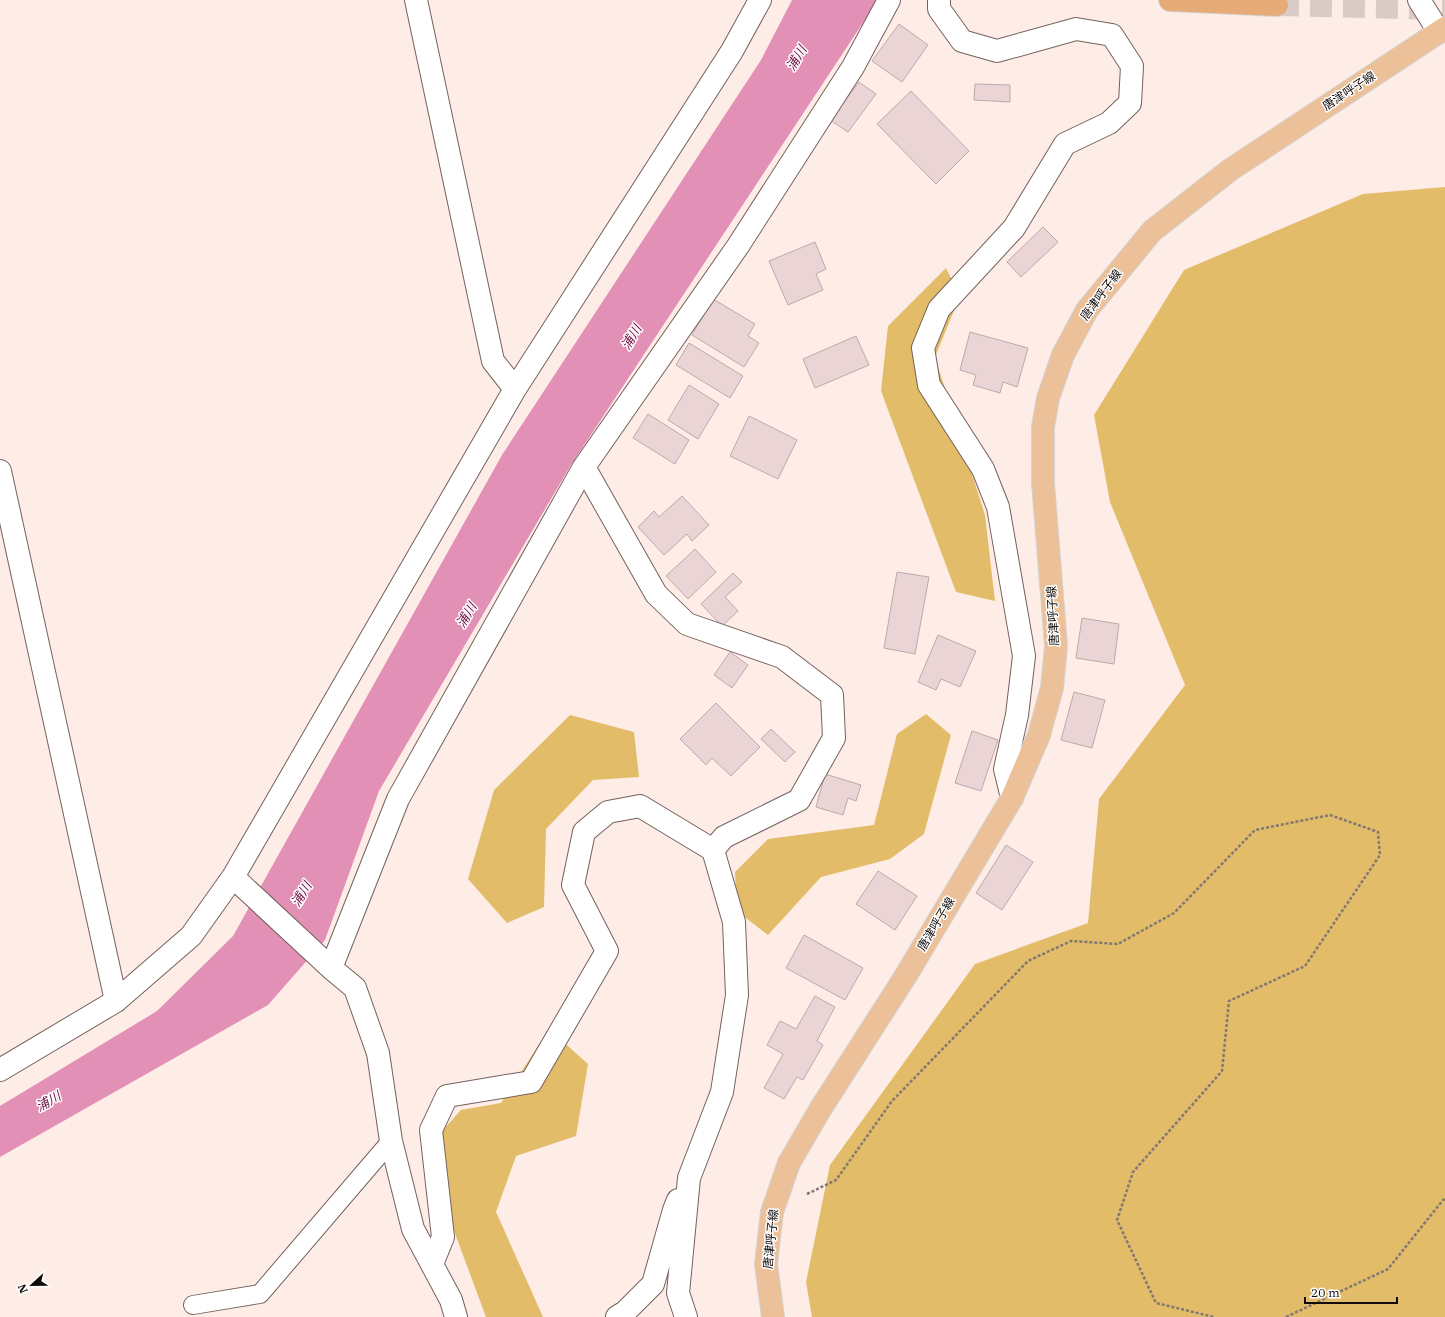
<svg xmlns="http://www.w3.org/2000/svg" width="1445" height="1317" viewBox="0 0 1445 1317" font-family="'IBM Plex Serif','Noto Sans JP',serif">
<rect width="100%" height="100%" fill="#feede7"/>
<path fill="#e3bc69" d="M1445,187v1130h-633l-6,-35 24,-117 145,-201 113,-41 11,-124 86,-114 -75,-183 -16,-87 90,-145 179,-76z
M946,268l14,28 -25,61 50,158 10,86 -39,-9 -75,-201 7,-65z
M926,714l25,21 -27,99 -34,25 -69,18 -53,58 -31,-24 -2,-39 33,-33 106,-14 23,-91z
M570,715l64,17 5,45 -46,3 -47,49 -2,78 -37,16 -39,-44 26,-89z
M549,1029l39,35 -12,72 -60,20 -20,56 47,105h-57l-42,-113 -3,-72 20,-22 40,-7z"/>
<path fill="#e390b7" d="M792,0h86l-307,465 -192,326 -54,149 -57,65 -268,152v-51l157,-95 76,-75 269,-481 259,-395z"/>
<path fill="#ead4d5" stroke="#bea9aa" d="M899,24l29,21 -26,37 -30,-21z
M859,82l17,12 -28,38 -18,-12z
M975,84l35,1v17l-36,-2z
M911,91l58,60 -33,33 -59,-60z
M1043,227l15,15 -37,35 -14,-15z
M815,242l11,27 -10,5 7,16 -35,15 -19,-44z
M713,299l42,25 -7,12 11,7 -15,24 -52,-32z
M970,332l58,16 -11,39 -14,-5 -3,11 -27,-8 3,-10 -16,-5z
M856,336l13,29 -54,23 -12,-29z
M689,343l54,33 -13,22 -54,-33z
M689,385l30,19 -21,35 -30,-19z
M648,414l41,26 -14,24 -42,-26z
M749,416l48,24 -19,39 -48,-23z
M682,496l27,29 -17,16 -5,-7 -23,21 -26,-28 16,-16 5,6z
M695,549l21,23 -28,27 -22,-23z
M897,572l32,5 -14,77 -31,-6z
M733,573l9,9 -17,15 13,14 -16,15 -21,-22z
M1082,618l37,6 -5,40 -38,-6z
M938,635l38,16 -16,36 -19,-8 -5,11 -18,-8z
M730,652l18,13 -16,23 -18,-13z
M1074,692l31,8 -13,48 -31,-8z
M716,703l44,44 -29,29 -19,-18 -6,7 -26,-26z
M771,729l24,23 -10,10 -24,-23z
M972,731l26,9 -17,51 -26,-8z
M825,774l36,11 -5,16 -8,-3 -5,17 -27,-8z
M1006,845l27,17 -31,48 -26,-17z
M878,871l39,25 -22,34 -39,-26z
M804,935l59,33 -18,32 -59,-32z
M815,996l20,11 -18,34 6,4 -20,35 -6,-3 -13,22 -20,-11 19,-34 -16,-9 13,-24 16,8z"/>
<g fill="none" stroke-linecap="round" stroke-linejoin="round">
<path stroke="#dacbc6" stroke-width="22" stroke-dasharray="22 11" stroke-linecap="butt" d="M1277,5l168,4"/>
<g stroke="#74615c" stroke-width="20">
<path id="service" d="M193,1305l67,-11 131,-153"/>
</g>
<g stroke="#74615c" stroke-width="24">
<path id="minor" d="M416,0l77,361 22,28
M939,0v9l23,32 35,10 79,-22 36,6 20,31 -2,37 -21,20 -44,21 -51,84 -75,81 -16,39 6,37 54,84 15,38 26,149 -7,59 -12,54 7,29
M1419,0l20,32
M584,467l72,127 31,30 95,33 50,38 2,43 -35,62 -75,37 -11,13 21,72 3,73 -15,97 -33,86 -11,115 8,24
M0,471l116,530
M233,877l98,91 24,20 23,65 13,88 22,88 38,71 5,17
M331,968l67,-169 186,-332 154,-221 115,-179 36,-67
M0,1070l116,-69 75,-65 42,-59 282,-488 217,-338 28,-51
M432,1264l11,-27 -12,-107 16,-34 84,-14 76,-131 -34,-66 11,-53 24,-20 32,-6 73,44
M617,1317l8,-5 28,-28 21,-74 4,-10"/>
</g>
<g stroke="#d4d3d3" stroke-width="24">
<path id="primary" d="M773,1317l-7,-53 6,-52 17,-49 32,-55 84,-131 107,-179 27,-63 13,-47 4,-42 -13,-163v-56l5,-29 15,-43 24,-45 65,-79 78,-61 215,-142"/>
</g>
<g stroke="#d4d3d3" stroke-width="24">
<path id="trunk" d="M1170,0l107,5"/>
</g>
<path stroke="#827773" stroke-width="2.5" stroke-dasharray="3 2" stroke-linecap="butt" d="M807,1194l29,-14 56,-79 136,-140 43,-20 47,3 56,-31 81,-83 75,-15 48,17 2,23 -75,111 -76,35 -7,70 -89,101 -16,48 39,83 58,14
M1286,1317l102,-48 55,-69 2,-1"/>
<use href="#service" stroke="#fff" stroke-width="18"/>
<use href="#minor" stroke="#fff" stroke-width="22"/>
<use href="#primary" stroke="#ecc098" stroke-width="22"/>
<use href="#trunk" stroke="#e6ab76" stroke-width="22"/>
</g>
<g text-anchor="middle" stroke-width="3" stroke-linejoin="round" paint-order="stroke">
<g font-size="12" fill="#100a08" stroke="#fff">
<text transform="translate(1349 91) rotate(-33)" y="4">唐津呼子線</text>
<text transform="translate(1101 295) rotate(-53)" y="4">唐津呼子線</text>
<text transform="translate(1053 616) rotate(-93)" y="4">唐津呼子線</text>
<text transform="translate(936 924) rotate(-59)" y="4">唐津呼子線</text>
<text transform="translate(771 1239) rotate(-84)" y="4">唐津呼子線</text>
</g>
<g font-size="13" font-style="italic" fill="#74124b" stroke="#fff">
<text transform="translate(796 58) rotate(-59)" y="5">浦川</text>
<text transform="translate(631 337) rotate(-59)" y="5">浦川</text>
<text transform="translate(466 615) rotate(-59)" y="5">浦川</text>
<text transform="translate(301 894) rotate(-59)" y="5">浦川</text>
<text transform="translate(48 1101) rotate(-30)" y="5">浦川</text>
</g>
</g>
<g transform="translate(32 1285) rotate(248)" stroke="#ffffff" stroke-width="3" paint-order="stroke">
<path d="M0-3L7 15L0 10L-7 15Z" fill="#100a08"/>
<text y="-6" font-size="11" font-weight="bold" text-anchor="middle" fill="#100a08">N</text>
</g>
<path d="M1305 1297v6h92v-6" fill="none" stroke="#100a08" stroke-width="2"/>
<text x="1311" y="1297" font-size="12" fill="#100a08" stroke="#ffffff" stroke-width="3" paint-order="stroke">20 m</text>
</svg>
